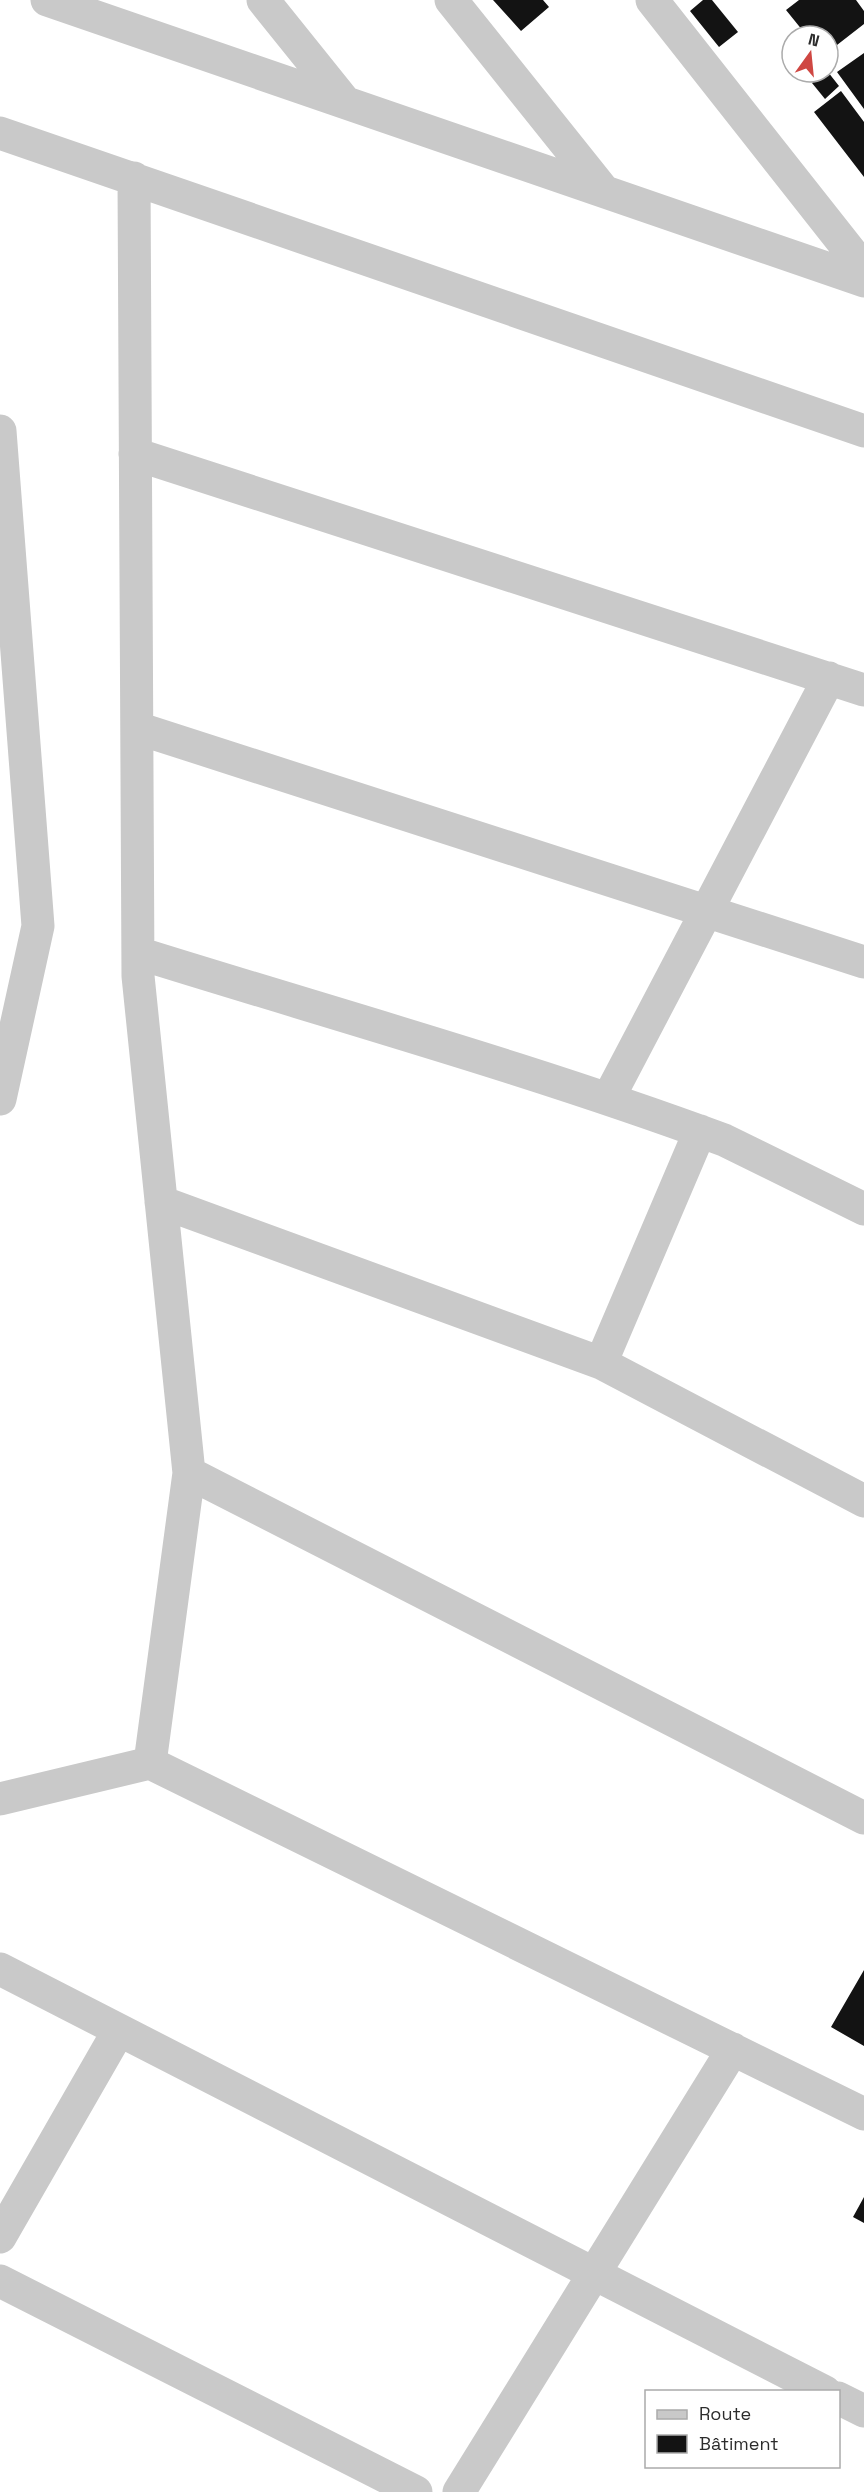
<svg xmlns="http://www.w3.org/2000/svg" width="864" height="2492" viewBox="0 0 864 2492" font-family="'Space Grotesk',sans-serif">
<rect width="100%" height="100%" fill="#fff"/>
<path fill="#131313" d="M493,0h50l6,7 -28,24z
M703,0h9l26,32 -19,15 -29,-36z
M799,0h57l8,11v13l-36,28v-16h-21l-21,-26z
M864,53v56l-27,-37z
M825,72h3l11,14 -14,13 -13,-16z
M841,91l23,31v55l-50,-65z
M864,1970v76l-33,-19z
M864,2197v26l-11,-6z"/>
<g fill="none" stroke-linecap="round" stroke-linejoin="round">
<path stroke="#c9c9c9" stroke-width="33" d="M47,0l817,281
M263,0l82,102
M451,0l152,190
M652,0l212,269
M0,133l864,298
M134,178l4,798 51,497 -39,290
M0,431l38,495 -38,173
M135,454l729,236
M137,728l727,234
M138,953c195,61 394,116 586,187l140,69
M608,1099l221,-421
M161,1202l440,161 263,138
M601,1363l99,-232
M189,1473l675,345
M0,1799l150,-36 714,351
M0,1969l825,423
M0,2237l119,-207
M0,2281l416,211
M838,2398l26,13
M459,2492l274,-443"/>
</g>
<rect x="645" y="2390" width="195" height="78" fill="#ffffff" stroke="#ababab" stroke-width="1.5"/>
<rect x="657" y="2410" width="30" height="9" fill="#c9c9c9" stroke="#ababab" stroke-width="1.5"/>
<text x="699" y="2420" font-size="18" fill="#2c2c2c">Route</text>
<rect x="657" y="2435" width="30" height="18" fill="#131313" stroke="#ababab" stroke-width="1.5"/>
<text x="699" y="2450" font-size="18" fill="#2c2c2c">Bâtiment</text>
<g transform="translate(810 54) rotate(15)"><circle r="28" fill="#ffffff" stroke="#ababab" stroke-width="1.5"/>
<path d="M0-4.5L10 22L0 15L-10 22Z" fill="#cf4742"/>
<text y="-9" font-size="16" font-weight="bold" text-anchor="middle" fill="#2c2c2c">N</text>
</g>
</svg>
